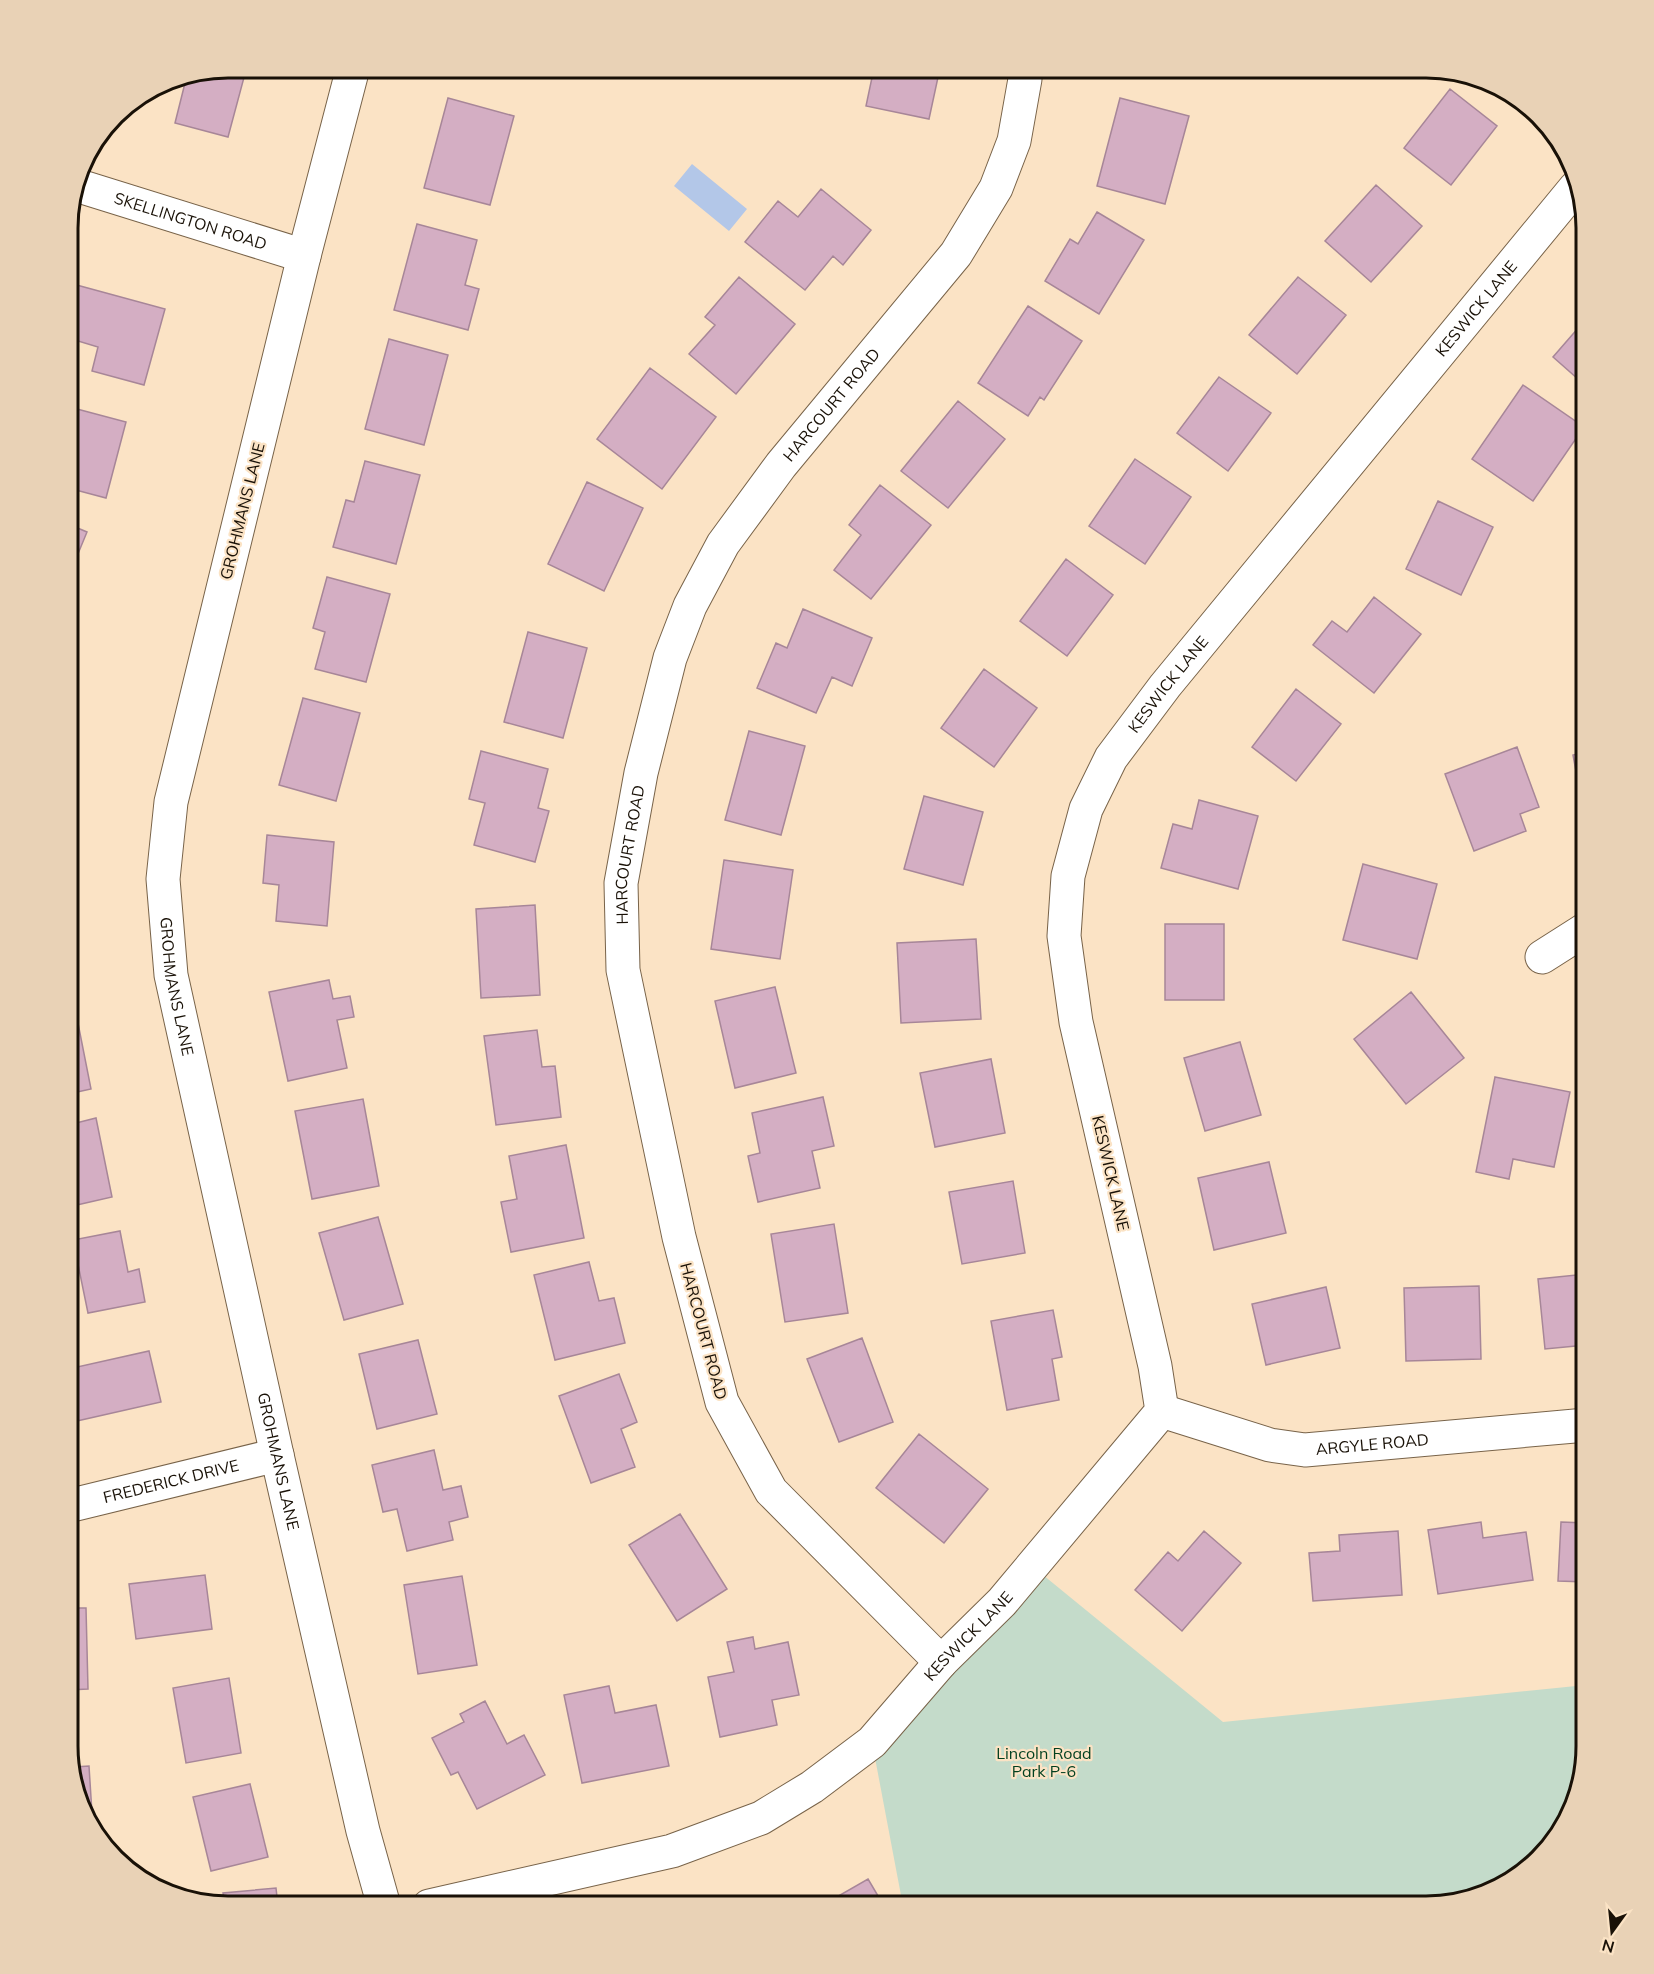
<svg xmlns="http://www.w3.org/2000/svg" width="1654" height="1974" viewBox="0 0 1654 1974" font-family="Mulish,sans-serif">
<rect width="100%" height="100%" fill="#fbe3c5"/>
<path fill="#c4dbca" d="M1032,1566l191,156 363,-37v62l-16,70 -54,62 -89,27h-524l-31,-164z"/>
<path fill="#b3c7e8" d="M692,164l55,45 -18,22 -55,-45z
M1584,620h2v29l-8,-2z"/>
<path fill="#d4aec3" stroke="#a78698" stroke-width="1.5" d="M228,68l18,2 -18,67 -53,-14 12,-48z
M874,68h66l-11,51 -63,-13z
M1450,89l47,37 -46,59 -47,-37z
M448,98l66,18 -24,89 -66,-17z
M1120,98l69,18 -24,88 -68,-18z
M131,102l-3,10 -8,-2 2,-2z
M1376,185l46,41 -51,56 -46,-41z
M821,189l50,41 -28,35 -10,-9 -28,34 -60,-48 33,-41 20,16z
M1097,212l47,28 -45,74 -54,-33 25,-42 8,5z
M417,224l60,16 -12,45 14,4 -11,41 -74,-20z
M739,277l56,47 -59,70 -47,-40 26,-29 -10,-8z
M1298,277l48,38 -49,59 -48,-39z
M73,284l92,25 -21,76 -52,-14 6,-24 -30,-9v-35z
M1028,306l54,35 -38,59 -4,-3 -12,19 -50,-33z
M1586,319v67l-33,-29z
M389,339l59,16 -24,90 -59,-16z
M650,368l66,49 -54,72 -65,-50z
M1219,377l52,36 -43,58 -51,-38z
M1523,385l61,42 -51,74 -61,-42z
M958,401l47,38 -57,69 -47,-37z
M77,409l49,13 -20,76 -38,-10v-46z
M1135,459l56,38 -46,67 -56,-38z
M365,461l55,14 -24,89 -63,-17 13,-47 8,2z
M587,482l56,26 -39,83 -56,-27z
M880,485l51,40 -60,74 -37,-29 27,-35 -12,-10z
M1438,501l55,26 -32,68 -55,-26z
M68,524l19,8 -19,46z
M1066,559l47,36 -46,61 -47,-35z
M327,577l63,17 -24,88 -51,-13 10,-37 -12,-4z
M1374,597l47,37 -47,59 -61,-48 19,-24 15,11z
M803,609l69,29 -20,48 -20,-9 -16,36 -59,-25 19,-45 11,5z
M528,632l59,16 -24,90 -59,-16z
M984,669l53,39 -43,59 -53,-39z
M1296,689l45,35 -45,57 -44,-34z
M303,698l57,15 -24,88 -57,-16z
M749,731l56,15 -24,89 -56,-15z
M1517,747l22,60 -19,7 6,17 -52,20 -29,-77z
M481,751l67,18 -10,39 11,3 -14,51 -61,-17 11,-42 -16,-4z
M1586,752v67l-1,1 -12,-65z
M924,796l59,16 -20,73 -59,-16z
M1199,800l59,16 -20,73 -77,-21 12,-44 19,5z
M267,835l67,7 -7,84 -51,-5 3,-36 -16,-2z
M724,860l69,10 -13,89 -69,-10z
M1363,864l74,20 -20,75 -74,-19z
M535,905l5,90 -59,3 -5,-89z
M1165,924h59v76h-59z
M976,939l5,80 -80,4 -4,-80z
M68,947l5,17 -5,2z
M329,980l4,19 17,-3 4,21 -17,3 10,48 -59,13 -19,-89z
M775,987l21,86 -61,15 -20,-87z
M1411,992l53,66 -58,46 -52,-65z
M76,1013l15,76 -23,5v-79z
M537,1030l5,37 13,-1 6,51 -65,8 -12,-89z
M1240,1042l21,73 -56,16 -21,-73z
M991,1059l14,74 -70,14 -15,-74z
M1495,1077l75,15 -16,75 -41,-8 -4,20 -33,-7z
M823,1097l11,49 -22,5 8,37 -62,14 -10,-46 12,-3 -8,-40z
M363,1099l16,87 -67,13 -17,-88z
M96,1118l16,79 -44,10v-82z
M566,1145l18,93 -73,14 -10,-50 16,-3 -8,-43z
M1269,1162l17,71 -72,17 -16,-72z
M1013,1181l12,72 -63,11 -13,-72z
M378,1217l25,87 -59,16 -25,-87z
M834,1224l14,89 -63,9 -14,-88z
M120,1231l8,41 11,-3 6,33 -57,11 -15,-73z
M589,1262l10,39 15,-3 11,45 -70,17 -21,-85z
M1586,1274v71l-41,4 -7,-70z
M1479,1286l2,73 -75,2 -2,-73z
M1326,1287l14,61 -74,17 -14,-61z
M1053,1310l9,47 -10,2 7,41 -52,10 -16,-89z
M862,1338l31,84 -54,20 -32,-83z
M418,1340l19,74 -60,15 -18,-75z
M149,1351l12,51 -93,21v-54z
M619,1374l18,48 -16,7 14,38 -44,16 -32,-87z
M919,1434l69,55 -44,54 -68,-55z
M434,1450l9,40 18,-4 7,31 -19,5 4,18 -46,11 -10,-42 -14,3 -11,-47z
M680,1514l47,75 -50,32 -48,-76z
M1481,1522l2,16 43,-6 7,48 -95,14 -10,-64z
M1561,1522l25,1v59l-28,-1z
M1204,1531l37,32 -59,68 -47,-41 33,-38 10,9z
M1398,1531l4,64 -89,6 -4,-48 31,-2 -1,-16z
M205,1575l7,54 -76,10 -7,-55z
M462,1576l15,89 -59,9 -14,-89z
M68,1608h18l2,81 -20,1z
M753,1637l2,12 33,-7 11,53 -27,5 5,25 -57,12 -12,-60 26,-5 -7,-30z
M229,1678l12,75 -55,10 -13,-75z
M609,1686l6,27 41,-8 13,61 -87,17 -18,-88z
M485,1701l22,43 17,-9 21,40 -68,34 -19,-37 -7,3 -19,-37 32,-16 -4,-8z
M89,1766l4,63 -19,-62z
M250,1784l18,73 -57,14 -18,-74z
M868,1879l16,27h-63z
M276,1888l2,18h-53l-2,-13z"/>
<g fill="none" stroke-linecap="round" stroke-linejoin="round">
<g stroke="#786349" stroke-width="35">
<g id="street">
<path id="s1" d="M76,185l228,71"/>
<path d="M1542,957l44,-28"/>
<path id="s2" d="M1162,1411l108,34 35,5 281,-25"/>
<path id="s3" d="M68,1506l209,-51"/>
<path id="s4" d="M941,1662l-170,-171 -49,-89 -43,-165 -56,-267 -2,-87 20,-110 29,-115 20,-52 33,-62 58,-79 175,-211 40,-66 18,-47 11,-62v-11"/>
<path id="s5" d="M429,1906l243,-55 89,-33 51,-31 60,-45 69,-80 61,-60 160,-191 -7,-45 -79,-344 -12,-86 4,-60 18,-67 25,-51 54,-72 410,-498"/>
</g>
</g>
<g stroke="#786349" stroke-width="35">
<g id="secondary">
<path id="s6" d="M353,68l-49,188 -133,546 -8,77 8,96 106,480 86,376 21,75"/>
</g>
</g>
<use href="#street" stroke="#fff" stroke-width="33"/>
<use href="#secondary" stroke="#fff" stroke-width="33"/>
</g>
<g text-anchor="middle" stroke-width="4.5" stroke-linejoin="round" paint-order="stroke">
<g font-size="16" fill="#191107" stroke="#fbe3c5">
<text dy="6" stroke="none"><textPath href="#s1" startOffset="120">SKELLINGTON ROAD</textPath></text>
<text dy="6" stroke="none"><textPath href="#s5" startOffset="2170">KESWICK LANE</textPath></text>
<text dy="6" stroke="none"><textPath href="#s4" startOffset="1406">HARCOURT ROAD</textPath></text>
<text transform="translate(242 511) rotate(-76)" y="6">GROHMANS LANE</text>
<text dy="6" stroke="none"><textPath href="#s5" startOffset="1684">KESWICK LANE</textPath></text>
<text dy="6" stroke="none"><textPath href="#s4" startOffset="902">HARCOURT ROAD</textPath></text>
<text dy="6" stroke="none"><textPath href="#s6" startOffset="942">GROHMANS LANE</textPath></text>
<text transform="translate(1111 1173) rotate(77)" y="6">KESWICK LANE</text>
<text transform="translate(704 1331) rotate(75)" y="6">HARCOURT ROAD</text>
<text dy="6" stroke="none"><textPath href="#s2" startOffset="216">ARGYLE ROAD</textPath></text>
<text dy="6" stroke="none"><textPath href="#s6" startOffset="1428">GROHMANS LANE</textPath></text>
<text dy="6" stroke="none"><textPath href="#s3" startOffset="106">FREDERICK DRIVE</textPath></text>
<text dy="6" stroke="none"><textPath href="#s5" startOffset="622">KESWICK LANE</textPath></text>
</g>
<g font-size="16" fill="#013f1f" stroke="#fbe3c5">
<text x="1044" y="1759">Lincoln Road<tspan x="1044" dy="18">Park P-6</tspan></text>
</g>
</g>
<path d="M0 0H1654V1974H0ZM228 78H1426A150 150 0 0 1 1576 228V1746A150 150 0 0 1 1426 1896H228A150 150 0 0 1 78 1746V228A150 150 0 0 1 228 78Z" fill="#e9d2b6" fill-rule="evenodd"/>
<path fill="none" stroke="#191107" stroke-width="3" d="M228 78H1426A150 150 0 0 1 1576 228V1746A150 150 0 0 1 1426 1896H228A150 150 0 0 1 78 1746V228A150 150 0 0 1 228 78Z"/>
<g transform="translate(1612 1932) rotate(195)" stroke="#fbe3c5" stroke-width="4.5" paint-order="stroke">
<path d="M0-4.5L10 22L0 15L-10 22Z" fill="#191107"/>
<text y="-9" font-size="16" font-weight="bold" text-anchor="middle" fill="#191107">N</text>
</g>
</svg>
